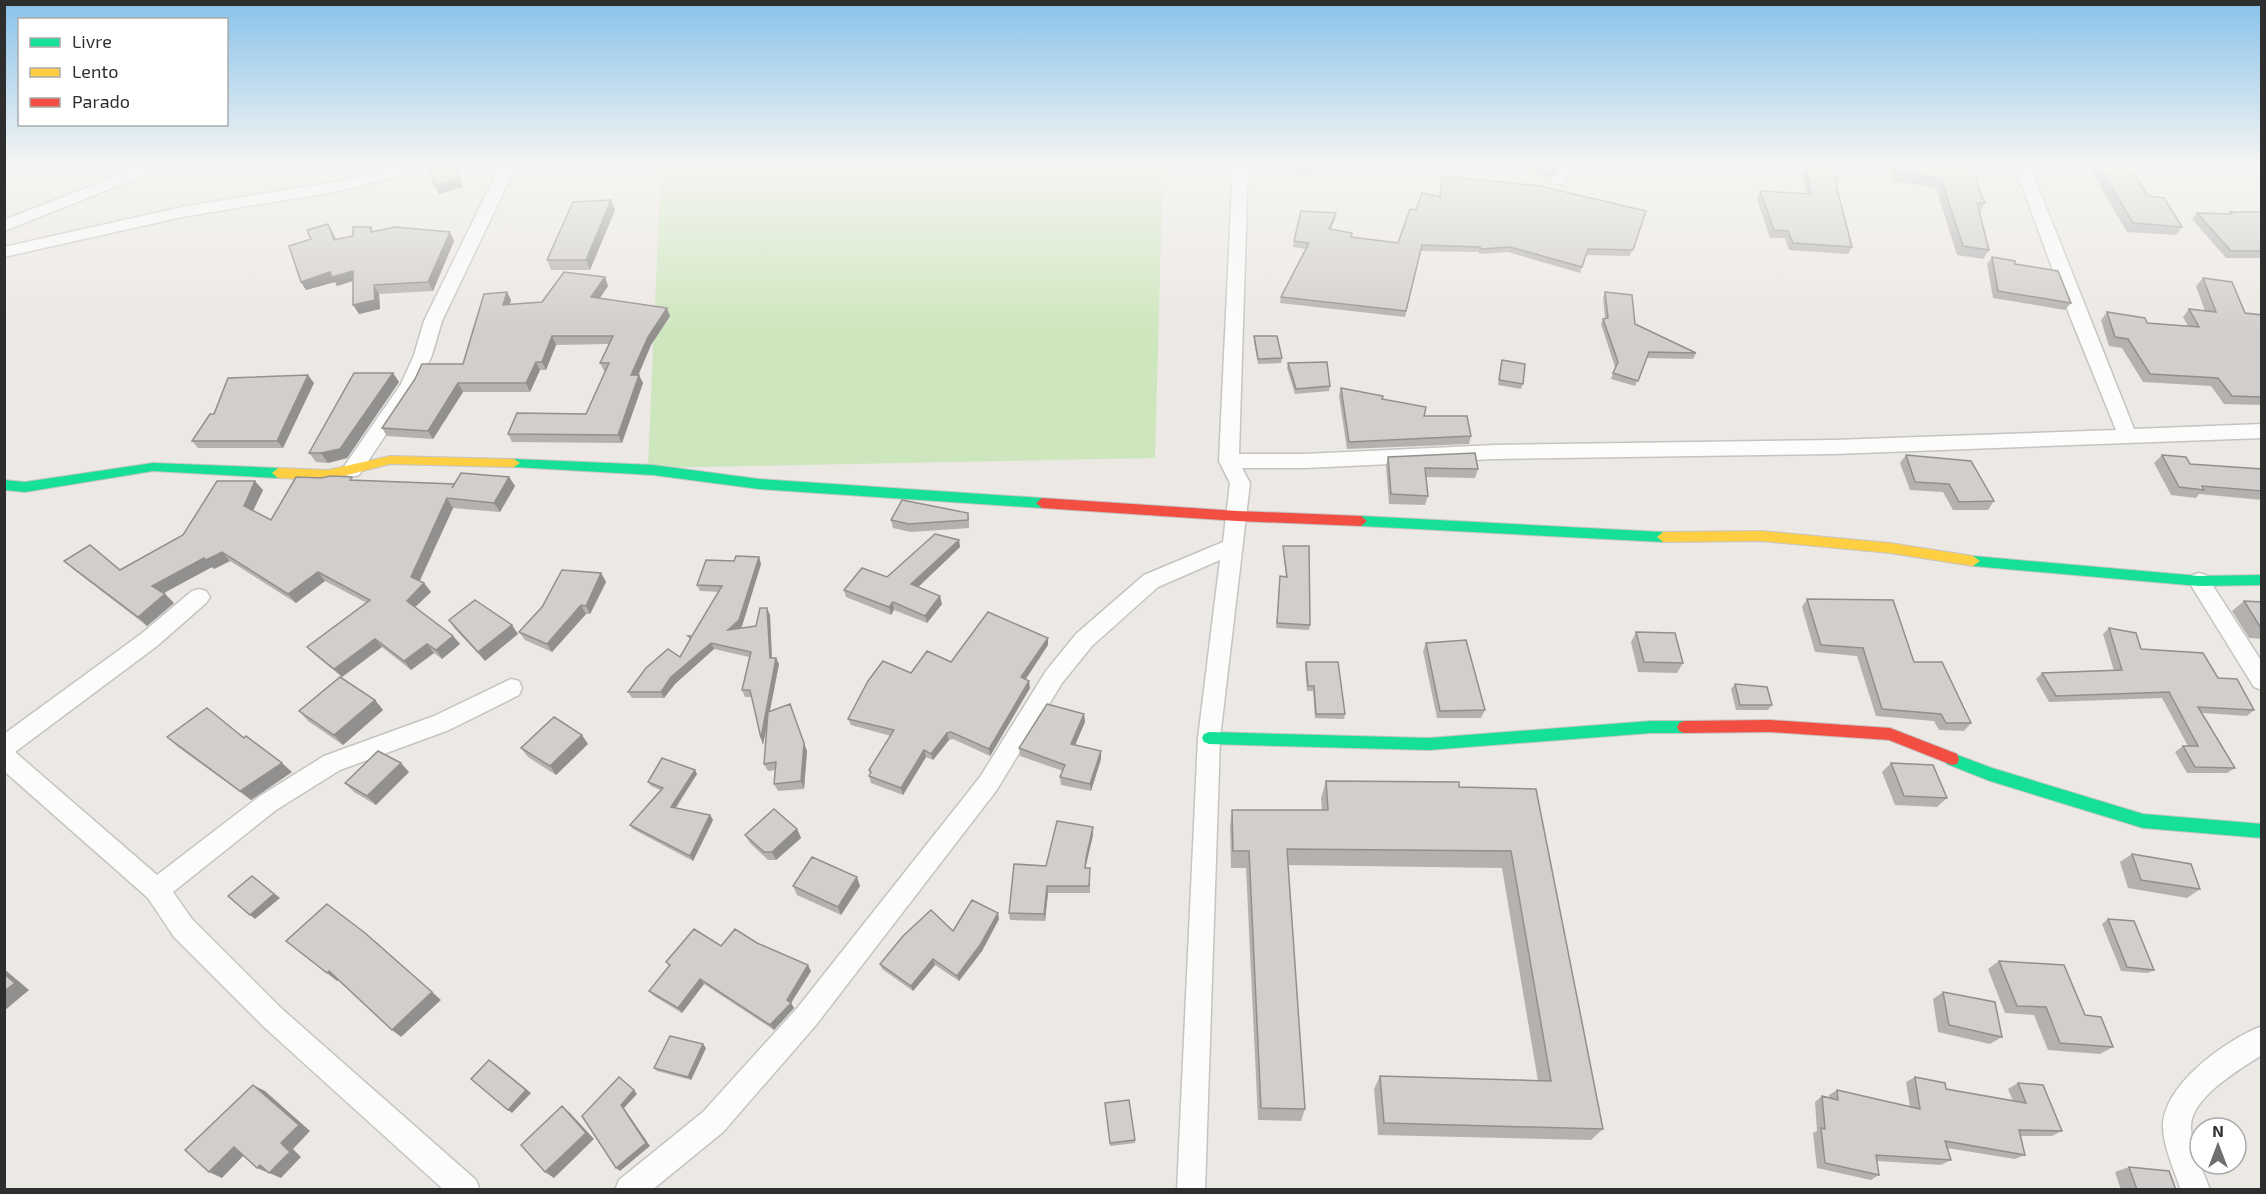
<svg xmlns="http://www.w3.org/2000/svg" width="2266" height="1194" viewBox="0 0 2266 1194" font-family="'Exo 2',sans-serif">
<rect width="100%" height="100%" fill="#ece8e4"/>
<path fill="#cee6be" d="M661,164h502l-8,294 -507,10z"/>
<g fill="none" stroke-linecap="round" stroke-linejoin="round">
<g stroke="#c5c4c5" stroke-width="3">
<path id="street" d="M147,164h21l-3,3 -161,64v-11z
M412,164h25l-3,3 -94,24 -158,26 -178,40v-10l178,-40 158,-26z
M501,164h16l-75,157 -10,34 -14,31 -59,89 -7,2 -7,-2 -3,-5 3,-5 56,-81 13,-29 10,-34z
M1233,164h15l-9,290h66l190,-9 339,-5 282,-10 -47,-116 -55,-150h15l105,265 128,-5v14l-428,16 -339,5 -190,9h-63l8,15 -30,255 -15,452h-28l21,-452 22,-178 -62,27 -66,59 -30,37 -66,108 -180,234 -93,107 -71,58h-37l4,-10 84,-68 95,-105 182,-230 66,-106 30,-37 68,-59 79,-33 7,-59 -11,-22z
M1568,164h17l-22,20h-10l-3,-3z
M2199,573l7,2 56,87v28l-8,-3 -62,-100 -3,-6 3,-6z
M199,589l7,2 4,6 -4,6 -49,43 -142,106 142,123 103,-79 64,-40 110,-40 77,-37 8,2 3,7 -3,7 -70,35 -109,40 -64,40 -103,82 19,27 90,90 194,171 4,10h-36l-180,-163 -90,-90 -26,-39 -144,-127v-37l137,-100 51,-43z
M2262,1026v29c-22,14 -72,43 -71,72 0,21 12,43 19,63h-29c-7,-20 -17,-42 -18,-62 -1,-43 63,-88 99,-102z"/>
</g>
<g stroke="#c5c4c5" stroke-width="2">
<path id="fast" d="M514,459l139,6 106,14 283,19 6,5 -6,5 -283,-19 -106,-14 -139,-8 -6,-4z
M153,463l125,5 6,5 -6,5 -125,-7 -128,21 -21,-2v-10l21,2z
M1361,516l302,16 6,5 -6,5 -302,-16 -6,-5z
M1973,556l226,20 63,-1v10l-63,1 -226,-20 -7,-5z
M1651,721h33l5,2 2,4 -2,4 -5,2h-33l-222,17 -220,-6 -5,-2 -2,-4 2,-4 5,-2 220,6z
M1952,753l40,15 151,46 119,10v14l-119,-10 -153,-47 -43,-17 -2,-5 2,-5z"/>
</g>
<g stroke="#c5c4c5" stroke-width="2">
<path id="slow" d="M390,456l124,3 6,4 -6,4 -124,-3 -62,16 -50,-2 -6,-5 6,-5 50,2z
M1761,531l129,12 83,13 7,5 -7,5 -83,-13 -129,-12 -98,1 -6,-5 6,-5z"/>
</g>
<g stroke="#c5c4c5" stroke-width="2">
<path id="jam" d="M1042,498l195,13 124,5 6,5 -6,5 -124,-5 -195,-13 -6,-5z
M1770,720l120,8 67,26 2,5 -2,5 -5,1 -63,-25 -119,-8 -86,1 -5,-2 -2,-4 2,-4 5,-2z"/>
</g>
<use href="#street" fill="#fcfcfb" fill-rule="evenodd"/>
<use href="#fast" fill="#16e098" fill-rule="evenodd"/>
<use href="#slow" fill="#ffcf43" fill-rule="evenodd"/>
<use href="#jam" fill="#f24e42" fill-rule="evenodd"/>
</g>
<path fill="#b4b1af" d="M1274,164h40l-1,11 -39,-2z
M1503,164h58l-3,6 -8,8z
M1800,164h38l3,13 -5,8 16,62 -4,7 -59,-4 -4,-12h-15l-13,-39 3,-8 46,3z
M1889,164h84l6,26 6,13 -5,9 9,38 -6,9 -26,-4 -21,-67 -44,-7z
M2087,164h40l21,32 34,31 -6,8 -49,-3z
M1442,176l204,35 -16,45 -44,-1 -6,18 -72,-21 -29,2v-2l-59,-1 -15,66 -125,-14 1,-6 25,-48 -13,-2 1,-6 42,-28 -1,6 -5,10 22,4 -1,4 47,6 18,-33 23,-13z
M615,210l-25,60h-39l-4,-10z
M2230,212h32v46h-36l-34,-39 5,-6 31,1z
M328,224l5,9 3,6 17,-3 18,-9 2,5h77l4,9 -21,50 -54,3 1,15 -21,5 -6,-33 -16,5 -2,-4 -29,8 -5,-8 10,-43z
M1992,257l23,7 56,39 -6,7 -72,-12 -6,-34z
M605,277l3,9 -8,12 70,18 -19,29 -13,30 5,8 -21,60 -110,-1 -4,-8 78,-20 20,-43h-2l-4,-8 9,-19 -53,1 -10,25h-6l-10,22h-67l-30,47 -46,-3 -5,-8 81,-64 44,-72 4,8 -2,5 33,-3z
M2203,278l42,35 17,2v90l-38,-1 -13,-18 -68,-4 -21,-34 -13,-2 -8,-26 6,-8 40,11 41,3 -5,-9 6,-8 16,2 -9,-25z
M1605,292l30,32 61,29 -3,6 -47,-1 -11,28 -24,-7 4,-12 -14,-43 2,-5 2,-1 -2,-20z
M1254,336l28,22 -1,5 -23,1 -4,-23z
M1502,360l21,24 -2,5 -23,-4z
M1288,363l42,23 -1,5 -34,3 -8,-26z
M393,373l6,9 -52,76 -19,5 -12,-1 -7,-9z
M314,383l-31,65h-85l-6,-7 22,-27z
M1341,388l41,11 89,37 -2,8 -122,5 -8,-53z
M1906,455l88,46 -6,9h-35l-10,-18 -33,-2 -10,-27z
M2162,455l28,9 72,5v31l-63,-6 -3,4 -25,-3 -17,-32z
M1388,457l90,12 -3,9 -49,-1 2,19 -3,9 -36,-1 -3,-38z
M509,477l6,9 -15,26 -47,-4 -33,73 4,2 7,9 -16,15 38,29 7,8 -18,15 -8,-6 -23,17 -29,-23 -40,30 -27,-22 -8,-8 60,-44 -42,-22 -29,22 -66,-42 -16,8 -2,-2 -48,26 10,10 -27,23 -73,-56 -10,-9 56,9 143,-80 -10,21 18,9 83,-40 100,4z
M968,513l1,8v7l-58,4 -18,-4 -2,-8z
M959,540l1,7 -42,40 24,17 -15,19 -33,-13 -3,5 -45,-18 -2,-7 43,-13z
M1283,546l27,79 -1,5 -33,-2 4,-52 6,1 -3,-26z
M759,557l2,7 -19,62 -2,2 16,-2 14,-11 2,43h4l3,6 -9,47 37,40 -3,38 -26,2 -4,-7 1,-14 -7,1 -4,-7 3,-37 -4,18 -11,-48h-7l-3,-7 7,-33 -35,-8 -39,35 -11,14h-32l-4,-6 52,-35 10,-17 -2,-4h4l27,-44 -19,-1 -3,-6 37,-24z
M601,573l5,9 -16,32h-4l-34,38 -27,-12 -6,-8z
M1807,599l107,63 57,61 -7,8 -25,-1 -5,-9 -58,-5 -19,-60 -42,-4 -13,-45z
M2244,601l18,1v37l-13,-1 -17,-27z
M449,620l69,14 -33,27 -30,-32z
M2109,628l32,21 77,29 36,32 -7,6 -45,-3 33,55 -8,5h-40l-12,-21 8,-6h5l-26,-48 -113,4 -13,-23 6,-6 72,-2 -11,-37z
M1636,632l47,31 -6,10 -39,-1 -7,-30z
M1426,643l59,67 -4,8h-44l-14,-67z
M1048,645l-23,34 5,9 -40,68 -37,-17 -4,1 -16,20 -7,-3 -23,38 -32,-12 -2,-7 1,-3 -1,-3 22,-34 -40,-11 -3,-6 63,-46 40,-11z
M1306,662l39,52 -1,5 -29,-1 -2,-27h-6l-2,-24z
M1735,684l37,21 -4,5h-32l-5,-21z
M375,700l8,10 -40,35 -35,-24 -9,-10z
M1084,714l1,8 -10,23 26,14 -10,32 -30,-6 -1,-8 3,-6 -43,-15 -1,-8z
M167,737l77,1 48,34 -41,28 -73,-53z
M588,744l-32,31 -28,-18 -7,-9z
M1891,763l56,35 -10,9 -42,-2 -13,-33z
M695,770l2,4 -21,34 34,7 3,5 -20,41 -60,-32 -3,-4 30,-35 -9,-4 -3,-4z
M409,772l-33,33 -22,-13 -9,-9z
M1326,781l133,6 77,2 67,340 -12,11 -213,-5 -4,-46 6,-13 158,5 -36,-213 -214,-3 17,244 -4,12 -43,-1 -12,-252h-15l-1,-41 2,-17h90l-1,-12z
M797,829l4,9 -25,22h-8l-18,-17 -5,-8z
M1093,835l-7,30v3l4,8v17h-42l-3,28 -35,-1 -1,-7 37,-47z
M2132,854l68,35 -13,9 -59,-10 -8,-26z
M793,886h67l-19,29 -44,-20z
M999,919l-17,32 -23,30 -24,-16 -22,26 -31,-22 -2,-5 73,-33z
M2108,919l46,51 -6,3 -27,-2 -19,-47z
M757,943l54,28 -20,32 3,5 -20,22 -70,-46 -22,29 -28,-17 -5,-5 20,-25 -3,-4 55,-16z
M1999,961l86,54 28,32 -13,7 -52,-4 -14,-35 -29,-2 -17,-44z
M1943,992l59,45 -12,7 -52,-12 -5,-33z
M706,1048l-15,32 -34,-9 -3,-3z
M1915,1077l31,12 67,12 -5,-12 10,-6 44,48 -10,5h-31l4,19 -10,4 -68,-11 4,12 -10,5 -64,-4 2,14 -8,5 -54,-12 -4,-35 4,-2 -2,-29 7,-6 7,2v-3l8,-5 73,17 -4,-25z
M1105,1103l30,37v3l-25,3z
M2129,1167l47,23h-55l-6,-18z"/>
<path fill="#92908e" d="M455,164h2l6,23 -24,7 -4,-8z
M1559,164h2l-3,6 -8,8 2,-8z
M611,200l4,10 -25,60 -4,-10z
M1336,213l-1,6 -7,16 1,-6z
M328,224l5,9 6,15 -5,-8z
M450,232l4,9 -21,50 -5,-9z
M353,271l6,8 -22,7 -2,-4 -29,8 -5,-8 29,-10z
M605,277l3,9 -13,19 -4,-8z
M374,285l5,9 1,15 -21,5 -6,-9z
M507,292l4,8 -4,14 -4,-9z
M667,308l3,8 -19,29 -16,38 -4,-8 17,-38z
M552,336l4,9 -10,25 -4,-8z
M536,362l4,8 -10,22 -4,-9z
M393,373l6,9 -52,76 -19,5 -7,-10z
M308,375l6,8 -31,65 -6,-7z
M639,375l4,8 -21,60 -4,-8z
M458,383l5,9 -30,47 -5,-8z
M509,477l6,9 -15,26 -6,-9z
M255,481l8,9 -12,25 -7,-9z
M447,498l6,10 -36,78 -6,-9z
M959,540l1,7 -47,45 -2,-8z
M222,552l8,9 -16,8 -2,-2 -52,28 -8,-9 52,-28z
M759,557l2,7 -19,62 -11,11 -3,-7z
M318,572l7,9 -29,22 -8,-9z
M601,573l5,9 -16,32 -4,-8z
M424,583l7,9 -18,17 -6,-8z
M165,594l9,9 -27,23 -9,-9z
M940,596l2,8 -15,19 -2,-7z
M893,602l1,8 -3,5 -2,-8z
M581,605l5,9 -34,38 -5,-8z
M767,608l3,7 2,49 -2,-6z
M512,625l6,9 -33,27 -7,-9z
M453,636l7,8 -18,15 -6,-9z
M1048,638v7l-26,40 -1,-8z
M375,639l7,8 -40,30 -8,-8z
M711,643l3,6 -39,35 -11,14 -3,-6 10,-15z
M427,644l7,9 -23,17 -7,-9z
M776,658l3,6 -16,81 -2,-7z
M1029,681l1,7 -40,68 -1,-7z
M375,700l8,10 -40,35 -9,-10z
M793,712l14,39 -3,38 -3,-8z
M1084,714l1,8 -13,30 -1,-8z
M947,733l2,7 -16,20 -2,-6z
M582,735l6,9 -32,31 -6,-9z
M924,750l2,7 -23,38 -2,-7z
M1101,751v8l-10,32 -1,-7z
M282,763l10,9 -41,28 -11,-9z
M401,763l8,9 -33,33 -9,-9z
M695,770l2,4 -24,37 -2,-4z
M710,815l3,5 -20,41 -3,-5z
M1093,827v8l-7,30v11v-18z
M797,829l4,9 -25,22 -4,-8z
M252,876l28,22 -25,21 -5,-4z
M857,877l3,9 -19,29 -3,-8z
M1047,886l1,7 -3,28 -1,-7z
M998,913l1,6 -17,32 -23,30 -2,-5z
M375,941l66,59 -40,37 -9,-7z
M933,959l2,6 -22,26 -2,-5z
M808,965l3,6 -20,32 3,5 -20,22 -4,-5 17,-25z
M4,969l25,21 -25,21z
M329,971l10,8 -2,2 -10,-8z
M700,979l4,5 -22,29 -4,-5z
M703,1044l3,4 -15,32 -3,-3z
M494,1063l37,30 -19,20 -4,-3z
M253,1085l12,6 45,40 -17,18 8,8 -20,21 -24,-10 24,-25z
M634,1090l3,4 -13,14 26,38 -30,25 -4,-3 5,-63z
M562,1106l8,7 24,26 -40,39 -9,-6z
M234,1147l12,6 -24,25 -13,-6z"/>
<path fill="#d1cecb" stroke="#92908e" stroke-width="1.5" d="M427,164h28l4,15 -24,7z
M1279,164h35v1z
M1531,164h28l-7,6z
M1805,164h33l3,13h-7l18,70 -59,-4 -5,-12 -14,-1 -14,-39 51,3z
M1895,164h78l6,26 6,13h-8l12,47 -26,-4 -22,-67 -45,-7z
M2098,164h29l21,32 16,2 18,29 -49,-4z
M1442,176l98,10 106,25 -13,39 -45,-1 -6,18 -72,-20 -29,2 -1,-2 -58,-2 -16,66 -125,-14 28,-54 -15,-2 7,-30 35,2 -7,16 23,4 -1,4 47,6 12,-34 6,1 6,-17 18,4z
M611,200l-25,60h-39l26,-58z
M2230,212h32v39h-31l-34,-38 35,1z
M328,224l6,16 19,-4v-9h18v5l24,-5 55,5 -22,50 -54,3 1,15 -22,5v-34l-21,6 -2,-5 -29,10 -12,-36 22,-7 -4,-9z
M1992,257l23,4v3l43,7 13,32 -73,-12z
M564,272l41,5 -14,20 76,11 -19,29 -17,38h8l-21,60 -110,-1 9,-21 69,1 23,-51h-9l13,-27h-61l-10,26h-6l-10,21h-68l-30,48 -46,-3 33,-49 7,-15h41l21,-70 23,-2 -4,13 39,-3z
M2203,278l29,4 13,31 17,2v82l-30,-1 -14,-18 -68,-4 -22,-35 -13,-2 -8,-25 38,6 2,5 52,4 -10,-18 27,3z
M1605,292l27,3 3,29 61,29 -47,-1 -11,29 -25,-8 5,-11 -15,-43 5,-1z
M1254,336h23l5,22 -24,1z
M1502,360l23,4 -2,20 -24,-4z
M1327,362l3,24 -34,3 -8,-26z
M354,373h39l-53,76 -19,4h-12z
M308,375l-31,66h-85l18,-27h4l14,-36z
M1341,388l42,8 -1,3 44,8 -2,9h43l4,20 -122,6z
M1475,453l3,16 -53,-1 3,28 -37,-2 -3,-37z
M1906,455l65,6 23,40 -35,1 -10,-18 -34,-2z
M2162,455l24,2 4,7 72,5v22l-60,-5 2,4 -25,-3z
M461,473l48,4 -15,26 -47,-5 -36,79 13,6 -17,18 46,35 -17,14 -9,-6 -23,17 -29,-22 -41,30 -27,-22 63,-47 -52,-28 -30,22 -66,-42 -16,8 -2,-2 -52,28 13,8 -27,23 -74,-56 26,-16 30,25 63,-35 34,-54h38l-11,25 27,14 25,-43 25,1 10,-2 21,1 -2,3 104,4 -2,4z
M902,500l66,13v7l-59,4 -18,-4z
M935,534l24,6 -48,44 29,12 -15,20 -32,-14 -4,5 -45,-17 18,-22 25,9z
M1283,546h26l1,79 -33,-2 3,-47 7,1z
M736,556l23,1 -20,63 -11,10 28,-4 4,-18h7l3,50h6l-15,80 -11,-48h-8l9,-38 -40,-9 -40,34 -10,15h-33l18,-24 22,-19 12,8 11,-19 -3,-2h4l30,-50 -25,-1 9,-25 28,1z
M562,570l39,3 -15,33 -5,-1 -34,39 -28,-12 23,-25z
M1807,599l86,1 21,62h28l29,61h-25l-5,-9 -59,-5 -19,-61 -42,-3z
M475,600l37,25 -34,27 -29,-32z
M2244,601l18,1v26h-1z
M988,612l60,26 -27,39 8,4 -40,68 -38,-17 -4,1 -16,21 -7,-4 -23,38 -32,-12 2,-4 -2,-2 25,-40 -46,-11 20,-38 15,-20 28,12 16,-22 24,11z
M2109,628l27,5 5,16 62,4 15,25 19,1 17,31 -56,-3 37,61 -40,-1 -12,-21h15l-29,-54 -113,4 -14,-23 80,-3z
M1636,632l39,1 8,30 -39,-1z
M1466,640l19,70 -45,1 -14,-68z
M1306,662h32l7,52h-29l-2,-28h-6z
M340,677l35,23 -41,35 -35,-24z
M1735,684l32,3 5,18h-32z
M790,704l14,39 -3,38 -27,3 2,-22 -12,2 4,-52z
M1047,704l37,10 -13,30 30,7 -11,33 -30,-7 5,-12 -46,-17z
M207,708l37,30 2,-2 36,27 -42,28 -73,-54z
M554,717l28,18 -32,31 -29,-18z
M378,751l23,12 -34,33 -22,-13z
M662,758l33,12 -24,37 39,8 -20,41 -60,-31 33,-37 -15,-6z
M1891,763l42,2 14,33 -43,-2z
M1326,781l133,1v5l77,2 67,340 -219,-6 -4,-47 171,5 -40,-230 -224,-2 18,260 -44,-1 -12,-257h-16l-1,-41h96z
M774,809l23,20 -25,23h-8l-19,-17z
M1057,821l36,6 -7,31 -1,10h5l-1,18h-42l-3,28 -35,-1 5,-49 32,2z
M2132,854l59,10 9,25 -59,-9z
M812,857l45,20 -19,30 -45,-21z
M252,876l22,18 -24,21 -22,-19z
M972,900l26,13 -18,32 -23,31 -24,-17 -22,27 -31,-22 23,-28 28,-26 22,21z
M327,904l38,29 67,59 -40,38 -63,-59 -2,2 -41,-32z
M2108,919l26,2 20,49 -27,-3z
M694,929l27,17 14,-17 22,14 51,22 -21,35 4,3 -21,22 -70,-46 -22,29 -29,-17 21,-26 -4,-3z
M1999,961l65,4 21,50 16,2 12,30 -53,-4 -14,-36 -29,-1z
M4,974l11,9 -11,8z
M1943,992l52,10 7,35 -53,-12z
M670,1036l33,8 -15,33 -34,-9z
M489,1060l37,30 -18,20 -37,-31z
M619,1077l15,13 -13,15 25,38 -30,25 -34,-52z
M1915,1077l30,6 1,6 80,14 -8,-20 25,2 19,46 -43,-1 6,25 -80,-14 6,19 -75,-5 3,20 -54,-12 -4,-35 4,1 -3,-33 16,4 -1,-10 83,19z
M253,1085l46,40 -18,18 9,9 -21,21 -9,-8 -3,3 -23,-21 -25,25 -24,-22z
M1129,1100l6,40 -25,3 -5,-40z
M562,1106l24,27 -41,39 -24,-27z
M2129,1167l40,4 7,19h-39z"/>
<linearGradient id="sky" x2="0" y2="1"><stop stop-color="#88c2ea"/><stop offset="0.5" stop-color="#f6f5f3"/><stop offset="1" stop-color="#f6f5f3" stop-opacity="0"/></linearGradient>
<rect width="2266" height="331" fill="url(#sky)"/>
<rect width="2266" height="1194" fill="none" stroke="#2e2e2e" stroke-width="12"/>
<rect x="18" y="18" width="210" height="108" fill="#ffffff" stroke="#ababab" stroke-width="1.5"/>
<rect x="30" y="38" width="30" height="9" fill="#16e098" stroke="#ababab" stroke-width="1.5"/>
<text x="72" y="48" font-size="18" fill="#2e2e2e">Livre</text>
<rect x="30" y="68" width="30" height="9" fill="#ffcf43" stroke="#ababab" stroke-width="1.5"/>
<text x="72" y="78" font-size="18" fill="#2e2e2e">Lento</text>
<rect x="30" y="98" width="30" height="9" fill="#f24e42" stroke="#ababab" stroke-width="1.5"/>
<text x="72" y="108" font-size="18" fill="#2e2e2e">Parado</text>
<g transform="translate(2218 1146)"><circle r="28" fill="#ffffff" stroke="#ababab" stroke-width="1.5"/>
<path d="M0-4.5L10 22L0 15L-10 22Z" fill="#706f6e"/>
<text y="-9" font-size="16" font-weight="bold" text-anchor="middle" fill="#2e2e2e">N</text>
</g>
</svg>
